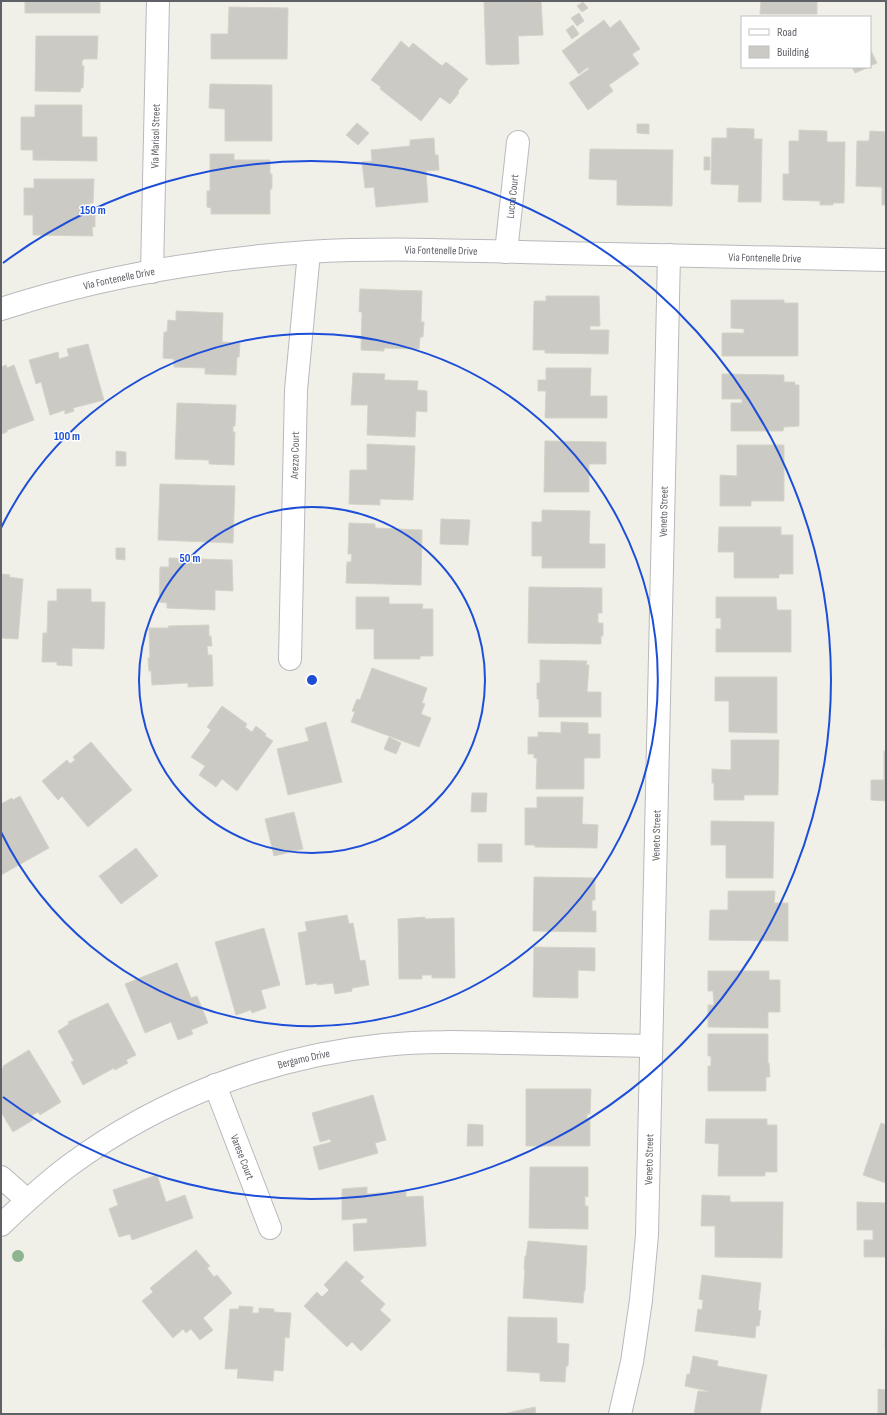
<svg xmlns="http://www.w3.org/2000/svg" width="887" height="1415" viewBox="0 0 887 1415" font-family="'Sofia Sans Condensed',sans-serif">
<rect width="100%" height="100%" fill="#f0f0e8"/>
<path fill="#cccac4" stroke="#d5d3c6" d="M25,1h75v12h-75z
M484,1h57l2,34 -25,1 1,28 -28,1 -5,-1z
M761,1h56v13h-57z
M583,2l5,6 -6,4 -5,-6z
M229,7l59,1 -1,51h-76v-25h17z
M579,13l5,8 -7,5 -6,-8z
M604,20l6,8 10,-8 20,29 -8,5 7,10 -30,21 4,6 -25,19 -19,-27 20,-14 -1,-2 -9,7 -17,-23z
M573,25l6,9 -7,5 -6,-9z
M36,36h62l-1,23h-13l-2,2v5h2l-1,22h-2l-1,4 -45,-1z
M401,41l8,7 4,-5 29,23 4,-4 22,17 -10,12 1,2 -9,11 -10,-7 -19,24 -41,-32 1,-2 -10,-7z
M871,51l6,12 -7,3v-14z
M852,67h17l-14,6z
M210,84l62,1v56h-47v-32l-16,-1z
M35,105h47v32h15v24l-64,-1v-10h-12v-33h14z
M357,123l12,10 -11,12 -12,-10z
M637,124h12v10l-12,-1z
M727,128l27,1v10h8l-1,63h-23l1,-17 -28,-1 1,-46h15z
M799,130l28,1v11h18l-1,61h-11v2h-13v-4l-37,-1v-26h6v-33h10z
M870,131l16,1v73h-4v-18l-26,-1 1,-45h12z
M434,138l1,17h3l1,15 -13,1 2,31 -52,5 -2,-20 -9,1 -3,-26 10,-1 -1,-11 39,-4v-6z
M590,149l83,1 -1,56 -55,-1v-25l-28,-1z
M210,154h24v6h36v14h2v15h-2v25h-59v-6l-4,-1v-16h3z
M704,157h6v13h-6z
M34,179h60l-1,24h-3v10h5v14h-3l1,9 -60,-1v-20h-9v-27h10z
M360,289l62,2 -1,31h3l-1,15h-3l-1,12 -35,-1v3l-23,-1 1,-38h-3z
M546,296h53l1,30h-10v4h19l-1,24 -63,-1v-3h-12l1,-49h12z
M731,300h53v3h14v53h-76v-23h22v-4l-13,-1z
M176,311l47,2 -1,29 18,1 -1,14h-2l-1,18 -31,-1v-6l-31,-1v-8l-11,-1 1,-26h3l1,-12 8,1z
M88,344l16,56 -31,8 1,3 -9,3v-4l-15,5 -9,-33 -5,2 -7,-24 29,-8 1,7 10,-3 -2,-7z
M6,365l1,3 7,-3 20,55 -27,10v2l-6,2v-67z
M546,368h45l-1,28h17v22h-62l1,-27h-8v-11h8z
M353,373l32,1 -1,6 34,1 -1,9 10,1v21l-11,-1 -1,26 -48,-2 1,-30h-17z
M722,374l62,1v7h11v3h4v41l-15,1 -1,4h-52v-28h11v-4h-20z
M177,403l59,2 -1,21h-2v6h2l-1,33 -25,-1v-4l-34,-1z
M545,441l61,1v22h-17v28h-45z
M367,444l48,2 -2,54 -33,-1v6l-31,-1 1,-34h17z
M737,445h47v56h-33v5h-31v-31l17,1z
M116,451l10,1v14h-10z
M160,484l75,2 -2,57 -75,-3z
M542,510l48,1 -1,33h16v24h-63v-12h-10v-34h10z
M441,519l29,1 -2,25 -28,-1z
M349,523l26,1v4l47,2 -1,55 -75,-2 1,-21h4l1,-8h-4z
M719,527h62v8h12v39h-14v4h-45v-26h-16z
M116,548h9v12l-9,-1z
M169,558l63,2 1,31 -18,-1v20l-48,-2v-5l-8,-1 1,-35h9z
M1,574l9,1 -1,2 14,2 -5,60 -17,-1z
M529,587l73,1v25h-4v10h5v13h-2v8l-73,-1z
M57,589h34v13h14l-1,47 -32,-1v18l-15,-1v-3h-15l1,-29h4l1,-32h9z
M356,597h33v7h34l-1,5h11v47h-13v3h-46v-30h-18z
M716,597h60l1,13h14v42h-75v-23h5v-11h-5z
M209,625v11h2l1,10h-5l1,9h4l1,31 -25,1v-4l-36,2 -1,-14h-2l-1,-13h2l-1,-30h20l-1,-2z
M540,660l47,1 -1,4h3l-2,27h14v25h-62v-18h-2v-16h3z
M372,668l55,20 -5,15 3,1 -4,10 10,4 -12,29 -68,-25 4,-10 -3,-1 5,-12 3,1z
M715,677h62v56l-48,-1v-31h-14z
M222,706l25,18 -2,3 7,5 4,-6 10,8 -1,2 8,5 -36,50 -15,-12 -6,8 -17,-12 6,-9 -14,-9 20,-27 -4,-3z
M326,722l16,60 -54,13 -11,-46 32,-8 -4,-13z
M561,722l27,1v11h12v24h-16v31h-48l1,-31h-3v-4h-6v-17h10v-5l23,1z
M389,737l12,6 -5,11 -12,-5z
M731,740h48l-1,55h-34v5h-30v-17h-2v-14l19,1z
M91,742l41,48 -44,37 -26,-31 -4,4 -16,-19 25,-21 3,4 5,-4 -2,-3z
M884,751h2v50l-15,-1v-20h13z
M472,793h15l-1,19h-15z
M20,796l29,52 -48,27v-71l11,-6 1,2z
M537,797h46l-1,27 16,1 -1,23 -62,-1v-2h-10v-37h12z
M294,812l9,37 -29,7 -9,-37z
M711,821l63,1 -1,56h-47v-33h-15z
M478,844h24v18h-24z
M136,848l22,28 -37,28 -22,-28z
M534,877l61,1v22h-3v11h4v21l-63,-1z
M728,891h47l-1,12h14v38l-79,-1 1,-30h18z
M347,915l2,9 4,-1 7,38 5,-1 4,25 -17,3v3l-17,3 -2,-11 -16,2v-2l-11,2 -8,-52 9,-2 -2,-9z
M425,917v2l29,-1 1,60h-23v-3h-10v4h-23l-1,-60z
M264,928l16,57 -19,5 5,18 -14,5 -1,-3 -15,5 -21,-73z
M534,947l61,1v23l-17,-1v28l-45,-1z
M177,963l14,35 6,-2 11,27 -17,7 2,4 -15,6 -7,-18 -26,11 -20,-49z
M708,971h61v9h11v32h-12v16l-60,-1v-22h6l-1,-14h-5z
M108,1003l28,52 -10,5 2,3 -13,7 -1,-2 -31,17 -12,-23 3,-1 -16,-30 11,-7 -1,-2z
M708,1034h60v29h1l1,14h-4v14h-58v-25h3v-10h-3z
M29,1050l32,52 -21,13 -2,-3 -7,4 2,4 -20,12 -12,-20v-43l3,-2 -1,-1z
M526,1089h65l-1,25h-3v6h3v26h-64z
M373,1095l13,45 -11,3 3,10 -59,17 -6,-23 18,-5 -1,-3 -10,3 -8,-29z
M706,1119h61v6h10v47h-12v4h-47l1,-32 -14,-1z
M881,1123l5,2v58l-23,-8z
M468,1124l15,1v21h-16z
M530,1167h58v30l-3,-1v10h3v23l-59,-1z
M157,1175l9,27 19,-7 8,23 -61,22 -2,-6 -11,3 -10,-28 9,-4 -5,-15z
M367,1187v7l39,-3v6l17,-1 3,50 -72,5 -1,-27 14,-1v-5l-25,2v-31z
M702,1195l28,1v6h53l-1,56 -67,-1v-31h-14z
M857,1202l29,1v54h-22v-17h9v-10h-16z
M528,1241l59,5 -2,45h-1l-1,12 -60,-5 2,-29h-1l1,-13h1z
M196,1250l14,16 -3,2 7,9 3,-2 15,18 -29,25 10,12 -13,10 -9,-11 -5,4 -3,-4 -10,9 -31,-37 11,-9 -3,-4z
M346,1261l18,16 -4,4 25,23 -5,6 11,10 -30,31 -9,-9 -5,5 -43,-41 13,-14 5,5 7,-7 -5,-5z
M702,1275l59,8 -3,27 3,1 -2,15h-3l-1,12 -60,-7 3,-22 4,1 1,-10 -4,-1z
M886,1293v56h-1z
M239,1306l14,1 -1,6h7v-5l15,1v3l17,1 -2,25 -4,-1 -2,34 -9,-1 -1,11 -36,-3 1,-9h-13l5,-60h9z
M508,1317l49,1v25l12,1 -1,22h-2l-1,16 -25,-1v-8l-33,-2z
M693,1356l25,5 -1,5 50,9 -7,39h-66l4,-23 9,1 1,-1 -23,-5 2,-12h3z
M878,1389l8,1v24h-8z
M535,1407l1,7h-33z"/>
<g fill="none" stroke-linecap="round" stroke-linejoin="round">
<g stroke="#b8b9bd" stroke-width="24">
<g id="minor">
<path id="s1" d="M506,252l12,-110"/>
<path id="s2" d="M152,272l6,-271"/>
<path id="s3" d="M1,309c99,-32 204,-50 307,-57 84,-5 168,-1 251,1 109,2 218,5 327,7"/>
<path id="s4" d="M290,659l6,-269 13,-138"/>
<path id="s5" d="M215,1085l55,143"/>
<path d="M1,1177l26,23"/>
<path id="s6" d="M1,1225c22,-21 45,-42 69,-60 91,-67 202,-109 314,-120 40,-4 80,-3 120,-2 49,1 98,2 147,3"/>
<path id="s7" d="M620,1414l12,-52 9,-62 6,-65 22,-980"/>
</g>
</g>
<use href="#minor" stroke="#fff" stroke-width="22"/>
</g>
<circle fill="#8cb491" cx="18" cy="1256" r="6"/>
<g fill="none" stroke="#1d4ed8" stroke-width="2">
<circle cx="312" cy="680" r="173"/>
<path d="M1 528A346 346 0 1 1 1 832"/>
<path d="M3 263A519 519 0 1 1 3 1097"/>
</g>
<g text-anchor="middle" stroke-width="3" stroke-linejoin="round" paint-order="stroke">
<g font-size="11" fill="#5f6167" stroke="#fff">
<text dy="4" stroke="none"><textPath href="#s2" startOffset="136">Via Marisol Street</textPath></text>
<text dy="4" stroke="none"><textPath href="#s1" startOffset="56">Lucca Court</textPath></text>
<text dy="4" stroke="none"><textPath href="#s3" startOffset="446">Via Fontenelle Drive</textPath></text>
<text dy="4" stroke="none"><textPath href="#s3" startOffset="770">Via Fontenelle Drive</textPath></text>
<text dy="4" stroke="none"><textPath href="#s3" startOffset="122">Via Fontenelle Drive</textPath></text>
<text dy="4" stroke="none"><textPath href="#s4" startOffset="204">Arezzo Court</textPath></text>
<text dy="4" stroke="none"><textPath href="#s7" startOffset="905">Veneto Street</textPath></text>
<text dy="4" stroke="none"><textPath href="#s7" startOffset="581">Veneto Street</textPath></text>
<text dy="4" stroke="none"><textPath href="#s6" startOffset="350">Bergamo Drive</textPath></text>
<text dy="4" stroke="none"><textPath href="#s5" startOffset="77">Varese Court</textPath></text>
<text dy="4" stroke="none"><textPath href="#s7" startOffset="257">Veneto Street</textPath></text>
</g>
</g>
<circle cx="312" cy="680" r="6" fill="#1d4ed8" stroke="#fff" stroke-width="2"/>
<g font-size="12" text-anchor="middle" font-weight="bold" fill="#1d4ed8" stroke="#fff" stroke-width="3" stroke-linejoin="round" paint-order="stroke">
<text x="93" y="214">150 m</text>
<text x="67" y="440">100 m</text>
<text x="190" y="562">50 m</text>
</g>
<rect width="887" height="1415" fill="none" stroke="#5f6167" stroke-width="4"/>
<rect x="741" y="16" width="130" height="52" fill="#ffffff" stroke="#bfc0c2"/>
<rect x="749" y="29" width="20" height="6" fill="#ffffff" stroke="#bfc0c2"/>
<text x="777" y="36" font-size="12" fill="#5f6167">Road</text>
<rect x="749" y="46" width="20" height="12" fill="#cccac4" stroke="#bfc0c2"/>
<text x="777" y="56" font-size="12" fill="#5f6167">Building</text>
</svg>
